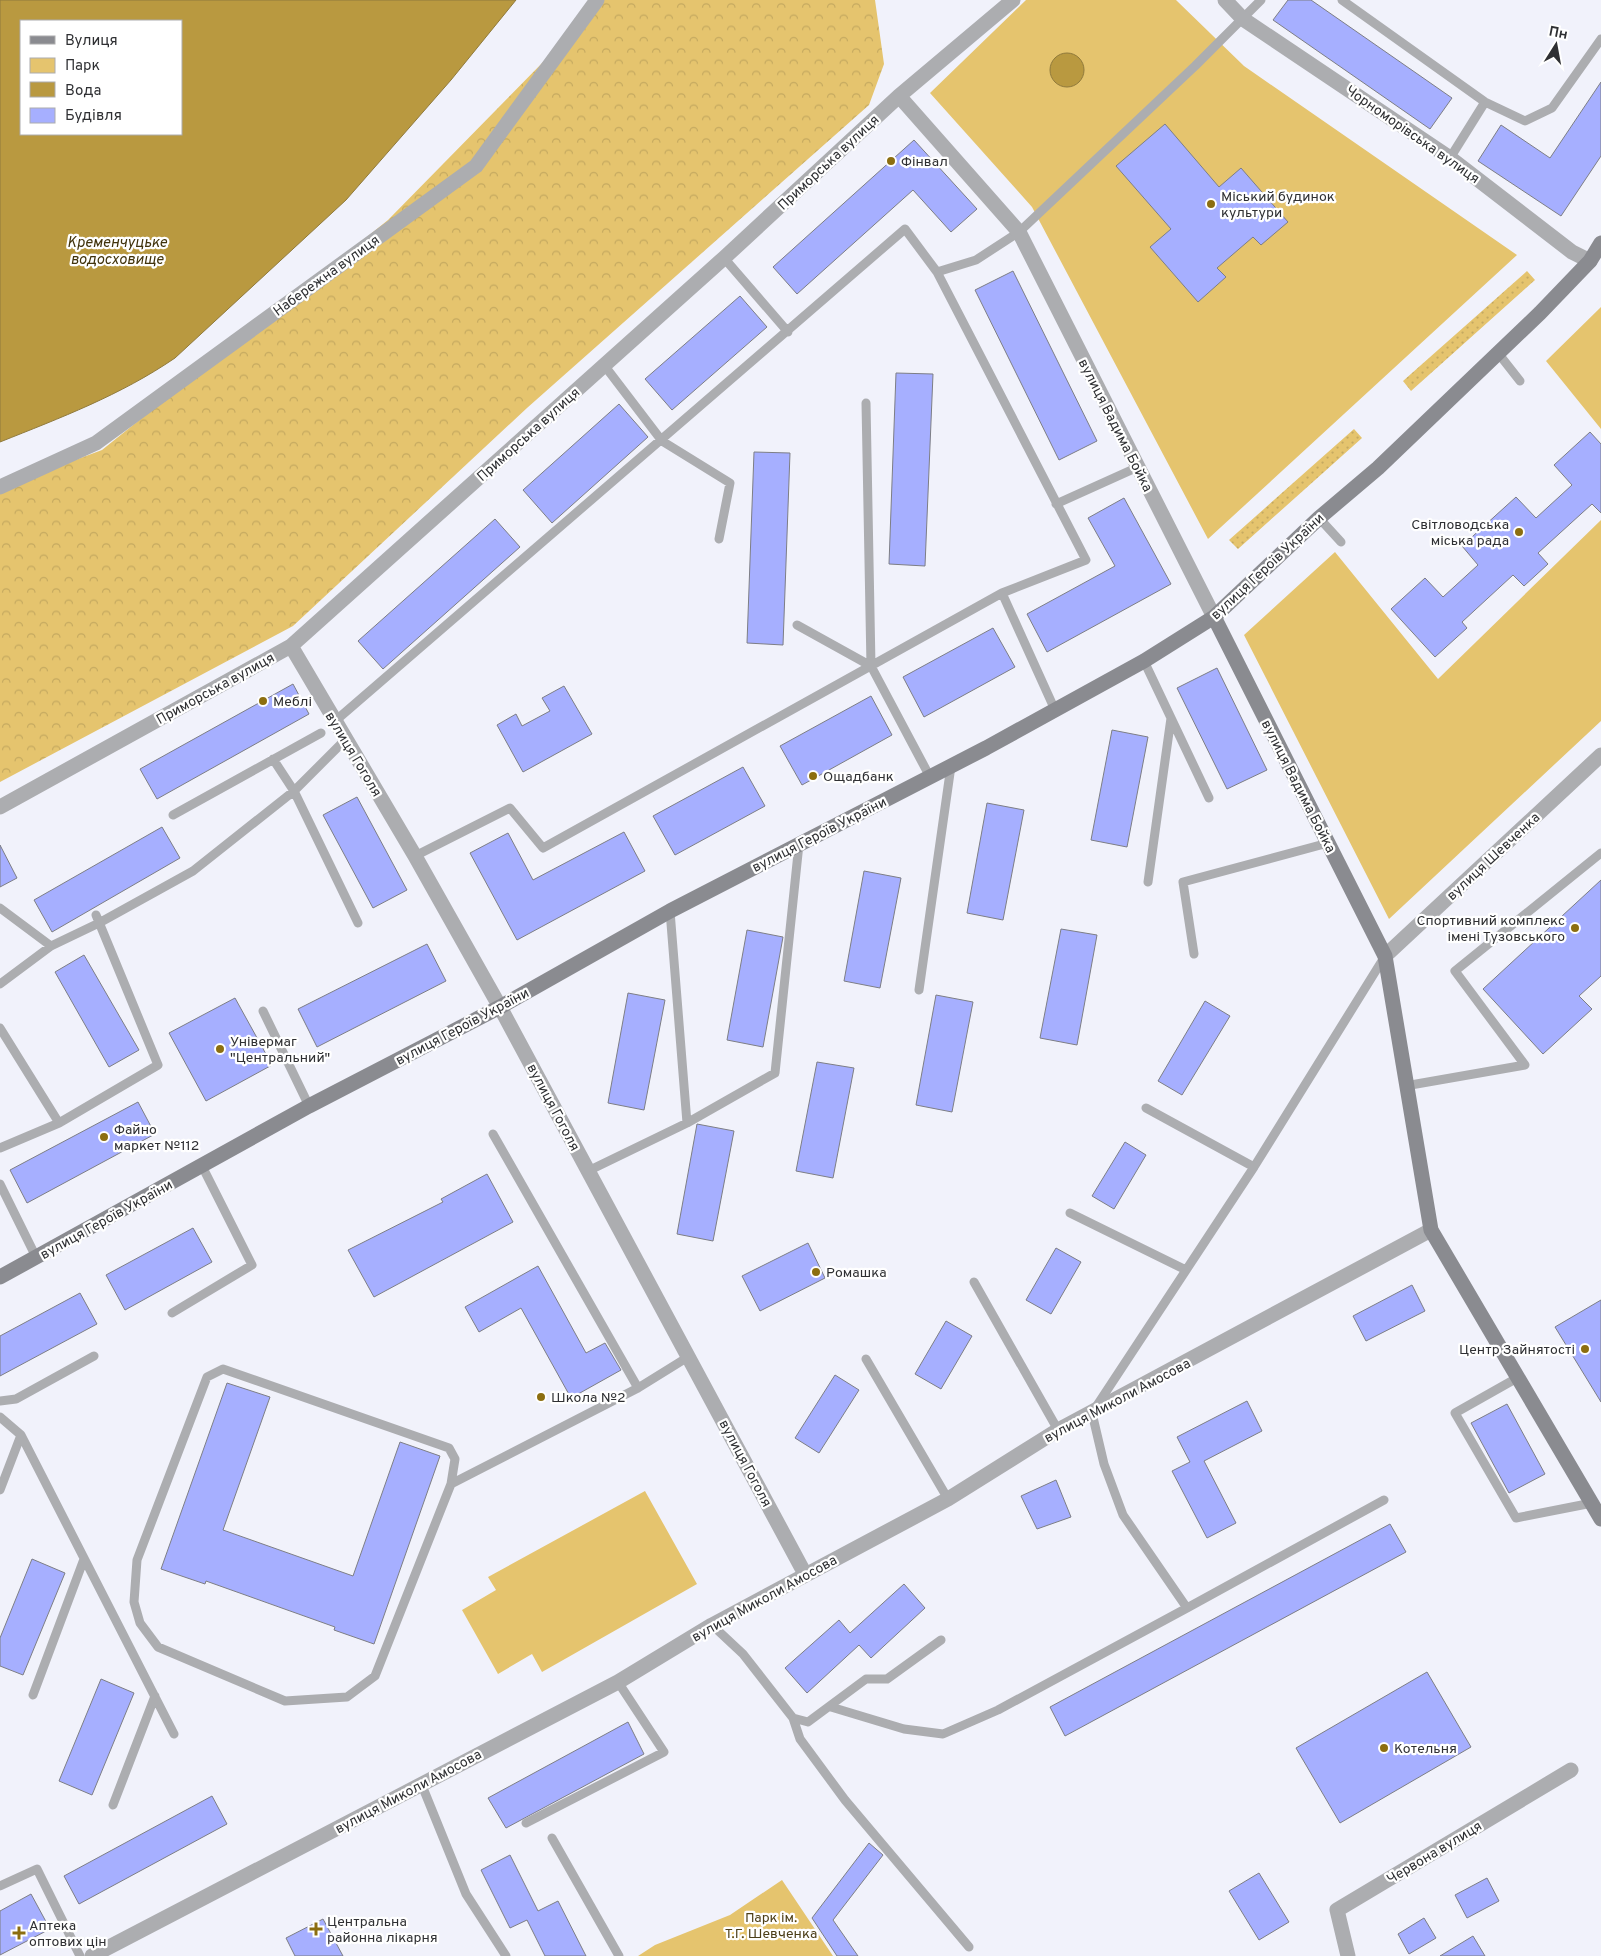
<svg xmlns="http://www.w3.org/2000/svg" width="1601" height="1956" viewBox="0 0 1601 1956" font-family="Overpass,sans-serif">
<defs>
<pattern id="grass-dots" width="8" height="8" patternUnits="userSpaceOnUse" patternTransform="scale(1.25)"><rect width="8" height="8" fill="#e5c46e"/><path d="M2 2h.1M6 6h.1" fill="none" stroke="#c5a960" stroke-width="1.8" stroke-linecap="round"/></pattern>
<pattern id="forest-crowns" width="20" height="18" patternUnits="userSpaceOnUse" patternTransform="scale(1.25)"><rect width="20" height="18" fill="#e5c46e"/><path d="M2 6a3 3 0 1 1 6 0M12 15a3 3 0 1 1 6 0" fill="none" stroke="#c5a960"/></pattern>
</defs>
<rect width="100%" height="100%" fill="#f1f2fb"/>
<path fill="url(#grass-dots)" d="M1527,271l8,9 -124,111 -8,-10z
M1354,429l8,9 -124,111 -9,-9z"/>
<path fill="url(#forest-crowns)" d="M604,0h271l9,64 -15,41 -342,303 -234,218 -293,156v-294l102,-38 286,-230z"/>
<path fill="#e5c46e" d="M1026,0h150l68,66 273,189 -309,284 -176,-332 -102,-114z
M1601,307v122l-55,-68z
M1601,520v201l-212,198 -145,-284 91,-83 103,127z
M645,1491l52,93 -155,88 -10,-18 -34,20 -36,-64 34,-20 -8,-13z
M782,1880l51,76h-195l17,-11 75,-30z"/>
<path fill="#b99940" stroke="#907a3c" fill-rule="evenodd" d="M0,0h516l-65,80 -105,120 -171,158c-54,37 -115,60 -175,84zM181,21v113h-160v-113z
M1050 70a17 17 0 1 1 34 0a17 17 0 1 1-34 0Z"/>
<path fill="#a6afff" stroke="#7d7e85" d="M1288,0h23l141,98 -22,31 -157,-109z
M1601,82v74l-40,60 -83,-55 23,-36 49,33z
M1165,124l54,63 22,-19 47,54 -27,23 -8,-8 -36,31 9,9 -28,25 -48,-55 21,-18 -55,-63z
M914,140l63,69 -26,23 -38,-42 -116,104 -24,-27z
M1013,271l84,170 -38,19 -84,-170z
M740,296l27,31 -95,83 -27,-31z
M896,373l37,1 -8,192 -36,-2z
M619,404l29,33 -96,86 -29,-33z
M1590,432l11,12v69l-9,-9 -54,49 10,11 -24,22 -11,-11 -51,47 5,6 -32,29 -44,-48 34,-31 18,19 35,-32 -16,-19 54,-49 20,21 36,-33 -18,-20z
M754,452l36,1 -7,192 -36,-2z
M1124,498l47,86 -124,68 -20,-38 88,-48 -27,-48z
M495,519l25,28 -137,122 -25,-28z
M993,628l22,39 -91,50 -21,-40z
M1217,668l50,102 -40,19 -50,-101z
M293,684l16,30 -152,85 -17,-30z
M564,686l28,48 -69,38 -26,-47 19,-11 6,12 28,-15 -8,-13z
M871,696l21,39 -90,50 -22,-39z
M1112,730l36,7 -21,110 -36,-7z
M743,767l22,39 -90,49 -22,-39z
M357,797l50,93 -34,18 -50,-93z
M987,803l37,7 -21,110 -36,-7z
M162,827l18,31 -128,74 -18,-32z
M624,832l21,39 -128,69 -47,-87 38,-20 25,47z
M0,845l17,33 -17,9z
M864,871l37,7 -21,110 -36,-7z
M1601,880v96l-22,20 13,13 -49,45 -60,-65z
M1061,929l36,6 -20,110 -37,-7z
M747,930l36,7 -20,110 -36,-7z
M427,944l19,37 -129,66 -19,-38z
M84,955l55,95 -30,17 -54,-95z
M628,993l37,7 -21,110 -36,-7z
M936,995l37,7 -21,110 -36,-7z
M235,998l37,67 -66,36 -37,-68z
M1205,1001l25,15 -48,79 -24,-14z
M817,1062l37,6 -21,110 -37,-7z
M138,1102l17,32 -128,69 -17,-33z
M697,1124l37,7 -21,110 -36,-7z
M1125,1142l21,13 -32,54 -22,-13z
M487,1174l26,48 -139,75 -26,-47 95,-48 -2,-3z
M193,1228l19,34 -87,48 -19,-35z
M808,1243l17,35 -65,33 -18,-35z
M1056,1248l25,14 -30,52 -25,-14z
M538,1266l48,87 19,-10 16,27 -50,28 -50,-90 -42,24 -14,-25z
M1412,1285l13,26 -59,30 -13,-25z
M80,1293l17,31 -97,52v-40z
M1601,1300v102l-46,-75z
M946,1321l26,15 -31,53 -26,-15z
M835,1375l24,15 -40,63 -24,-15z
M227,1383l43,14 -47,133 130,46 47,-134 40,14 -66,188 -40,-14 1,-3 -129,-46 -1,3 -44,-15z
M1247,1401l15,30 -58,30 32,62 -29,15 -35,-67 18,-9 -13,-25z
M1507,1404l38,70 -36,19 -38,-70z
M1056,1480l15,37 -34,12 -16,-33z
M1390,1524l16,28 -341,184 -15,-29z
M32,1559l33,14 -42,102 -23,-9v-28z
M904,1584l21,24 -54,50 -12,-13 -52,48 -22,-25 54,-48 11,13z
M1427,1672l44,75 -131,76 -44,-75z
M101,1679l33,14 -42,102 -33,-14z
M628,1722l16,32 -138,74 -18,-30z
M212,1796l15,28 -148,80 -15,-28z
M869,1843l14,12 -50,65 25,36h-21l-25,-38z
M510,1855l28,56 20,-10 28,55h-41l-18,-36 -17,8 -29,-58z
M1259,1873l30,49 -30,18 -30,-49z
M1487,1878l12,23 -32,17 -12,-23z
M31,1894l19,35 -50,26v-44z
M1424,1918l12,20 -27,16 -11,-20z
M323,1919l20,37h-48l-9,-18z
M1473,1936l12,20h-45z"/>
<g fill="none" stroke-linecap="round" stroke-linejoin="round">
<path stroke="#acadb0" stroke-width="9" d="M1342,0l143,102 40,19 27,-13 49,-69
M1450,158l35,-56
M724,258l64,74
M937,272l149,288 -84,33 53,117
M1498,353l22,28
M604,365l58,76 68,42 -11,56
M866,403l5,263 59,111
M1056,504l82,-37
M1319,518l22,24
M797,625l74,41
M1144,661l65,137
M334,722l571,-493 32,43 39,-12 43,-28 176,-166 66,-66
M273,759l21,32 64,132
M173,815l148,-82
M415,856l95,-48 33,40 459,-255
M1148,882l23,-164
M0,908l51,38
M670,911l17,212
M1194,954l-11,-72 145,-39
M0,984l51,-38 48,-23 94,-52 101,-80 52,-52
M919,990l32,-224
M263,1011l46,95
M0,1028l59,95 -59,25
M1405,1086l120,-21 -70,-94 146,-118
M1146,1108l108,59
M59,1123l99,-58 -62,-150
M493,1134l145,254
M588,1171l99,-48 88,-50 24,-229
M0,1184l36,73
M1070,1213l116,57
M974,1282l84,148
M172,1313l80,-48 -50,-99
M866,1359l82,140
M1517,1378l-62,35 61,105 76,-15
M0,1401l16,-2 78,-43
M0,1417l21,18 153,299
M451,1484l4,-25 -6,-11 -226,-79 -16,8 -70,183 -3,42 6,21 18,24 127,54 62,-4 28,-21 76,-192 187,-96 50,-31
M0,1490l21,-55
M1384,1500l-197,108 -64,-93 -19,-51 -12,-51 162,-246 131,-211
M712,1625l31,29 50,64 15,4 58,-43h21l54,-39
M33,1695l51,-136
M831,1707l73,22 39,5 55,-24 189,-102
M793,1718l7,21 45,61 124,147
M421,1783l45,111 40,62
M113,1805l42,-109
M526,1823l138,-71 -46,-70
M552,1838l67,118
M0,1886l37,-17 43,87"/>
<path stroke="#acadb0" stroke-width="15" d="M1225,0l18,19 207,139 122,94 18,9
M899,96l120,136 195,385
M0,487l96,-44 380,-277 121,-166
M291,646l124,210 85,151 305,567
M0,807l291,-161 433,-388 175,-162 114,-96
M1385,956l216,-201
M92,1956l526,-274 94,-57 236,-126 110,-69 373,-200
M1348,1956l-11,-46 234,-140"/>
<path stroke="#8a8b90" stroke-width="15" d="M1214,617l171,339 46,274 170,289
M0,1277l309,-171 191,-99 170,-96 316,-163 158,-87 70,-44 105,-99 59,-50 162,-155 50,-52 11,-18"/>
</g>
<g fill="#8c6e10" stroke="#fff" stroke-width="2">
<circle cx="891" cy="161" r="5"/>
<circle cx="1211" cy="204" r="5"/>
<circle cx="1519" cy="532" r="5"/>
<circle cx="263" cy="701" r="5"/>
<circle cx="813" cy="776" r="5"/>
<circle cx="1575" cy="928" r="5"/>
<circle cx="220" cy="1049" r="5"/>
<circle cx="104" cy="1137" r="5"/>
<circle cx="816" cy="1272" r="5"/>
<circle cx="1585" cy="1349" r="5"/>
<circle cx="541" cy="1397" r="5"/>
<circle cx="1384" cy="1748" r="5"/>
<path d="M313.5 1921.5h5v5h5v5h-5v5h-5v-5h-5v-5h5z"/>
<path d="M16.5 1925.5h5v5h5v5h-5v5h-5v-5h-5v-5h5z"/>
</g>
<g text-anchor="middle" stroke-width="4.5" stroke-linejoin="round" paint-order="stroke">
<g font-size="14" fill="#2f3033" stroke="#fff">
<text transform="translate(1413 134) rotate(35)" y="5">Чорноморівська вулиця</text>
<text transform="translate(828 162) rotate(-43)" y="5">Приморська вулиця</text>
<text transform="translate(326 275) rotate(-36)" y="5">Набережна вулиця</text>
<text transform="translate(1116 425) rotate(63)" y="5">вулиця Вадима Бойка</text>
<text transform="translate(528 434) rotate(-42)" y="5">Приморська вулиця</text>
<text transform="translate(1267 566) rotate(-43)" y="5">вулиця Героїв України</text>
<text transform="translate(215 688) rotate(-29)" y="5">Приморська вулиця</text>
<text transform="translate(354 754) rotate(59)" y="5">вулиця Гоголя</text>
<text transform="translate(1299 786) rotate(63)" y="5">вулиця Вадима Бойка</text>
<text transform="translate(819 834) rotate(-27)" y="5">вулиця Героїв України</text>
<text transform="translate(1493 856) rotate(-43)" y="5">вулиця Шевченка</text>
<text transform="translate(462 1026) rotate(-28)" y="5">вулиця Героїв України</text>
<text transform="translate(554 1107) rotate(62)" y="5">вулиця Гоголя</text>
<text transform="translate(106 1219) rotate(-29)" y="5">вулиця Героїв України</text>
<text transform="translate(1117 1400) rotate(-28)" y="5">вулиця Миколи Амосова</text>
<text transform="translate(746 1463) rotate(62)" y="5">вулиця Гоголя</text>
<text transform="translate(764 1598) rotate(-29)" y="5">вулиця Миколи Амосова</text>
<text transform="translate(408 1791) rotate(-28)" y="5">вулиця Миколи Амосова</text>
<text transform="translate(1434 1852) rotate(-31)" y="5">Червона вулиця</text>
</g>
<g font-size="14" fill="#2f3033" stroke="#fff" text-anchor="start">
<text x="901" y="166">Фінвал</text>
<text x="1221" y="201">Міський будинок<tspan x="1221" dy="16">культури</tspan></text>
<text x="1509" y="529" text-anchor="end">Світловодська<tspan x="1509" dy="16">міська рада</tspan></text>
<text x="273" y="706">Меблі</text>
<text x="823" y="781">Ощадбанк</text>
<text x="1565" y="925" text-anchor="end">Спортивний комплекс<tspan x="1565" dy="16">імені Тузовського</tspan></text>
<text x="230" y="1046">Універмаг<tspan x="230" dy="16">"Центральний"</tspan></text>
<text x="114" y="1134">Файно<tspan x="114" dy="16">маркет №112</tspan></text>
<text x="826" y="1277">Ромашка</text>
<text x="1575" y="1354" text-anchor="end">Центр Зайнятості</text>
<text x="551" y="1402">Школа №2</text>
<text x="1394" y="1753">Котельня</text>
<text x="327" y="1926">Центральна<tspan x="327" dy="16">районна лікарня</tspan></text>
<text x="29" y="1930">Аптека<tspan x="29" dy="16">оптових цін</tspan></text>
</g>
<g font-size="14" fill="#4c3e18" stroke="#fff">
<text x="771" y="1922">Парк ім.<tspan x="771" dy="16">Т.Г. Шевченка</tspan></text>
</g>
<g font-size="15" font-style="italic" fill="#41330c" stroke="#fff">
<text x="117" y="247">Кременчуцьке<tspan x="117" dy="17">водосховище</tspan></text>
</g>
</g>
<rect x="20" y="20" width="162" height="115" fill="#ffffff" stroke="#acacad"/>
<rect x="30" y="36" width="25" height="8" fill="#8a8b90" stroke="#acacad"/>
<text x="65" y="45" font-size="15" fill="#2f3033">Вулиця</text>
<rect x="30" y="58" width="25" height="15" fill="#e5c46e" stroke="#acacad"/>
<text x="65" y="70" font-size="15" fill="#2f3033">Парк</text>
<rect x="30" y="82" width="25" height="15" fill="#b99940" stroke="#acacad"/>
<text x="65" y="95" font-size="15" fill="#2f3033">Вода</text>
<rect x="30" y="108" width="25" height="15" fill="#a6afff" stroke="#acacad"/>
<text x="65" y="120" font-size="15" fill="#2f3033">Будівля</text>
<g transform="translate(1556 45) rotate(11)" stroke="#ffffff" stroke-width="4" paint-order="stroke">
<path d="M0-4L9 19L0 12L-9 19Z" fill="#2f3033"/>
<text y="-8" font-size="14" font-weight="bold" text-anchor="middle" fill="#2f3033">Пн</text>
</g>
</svg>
